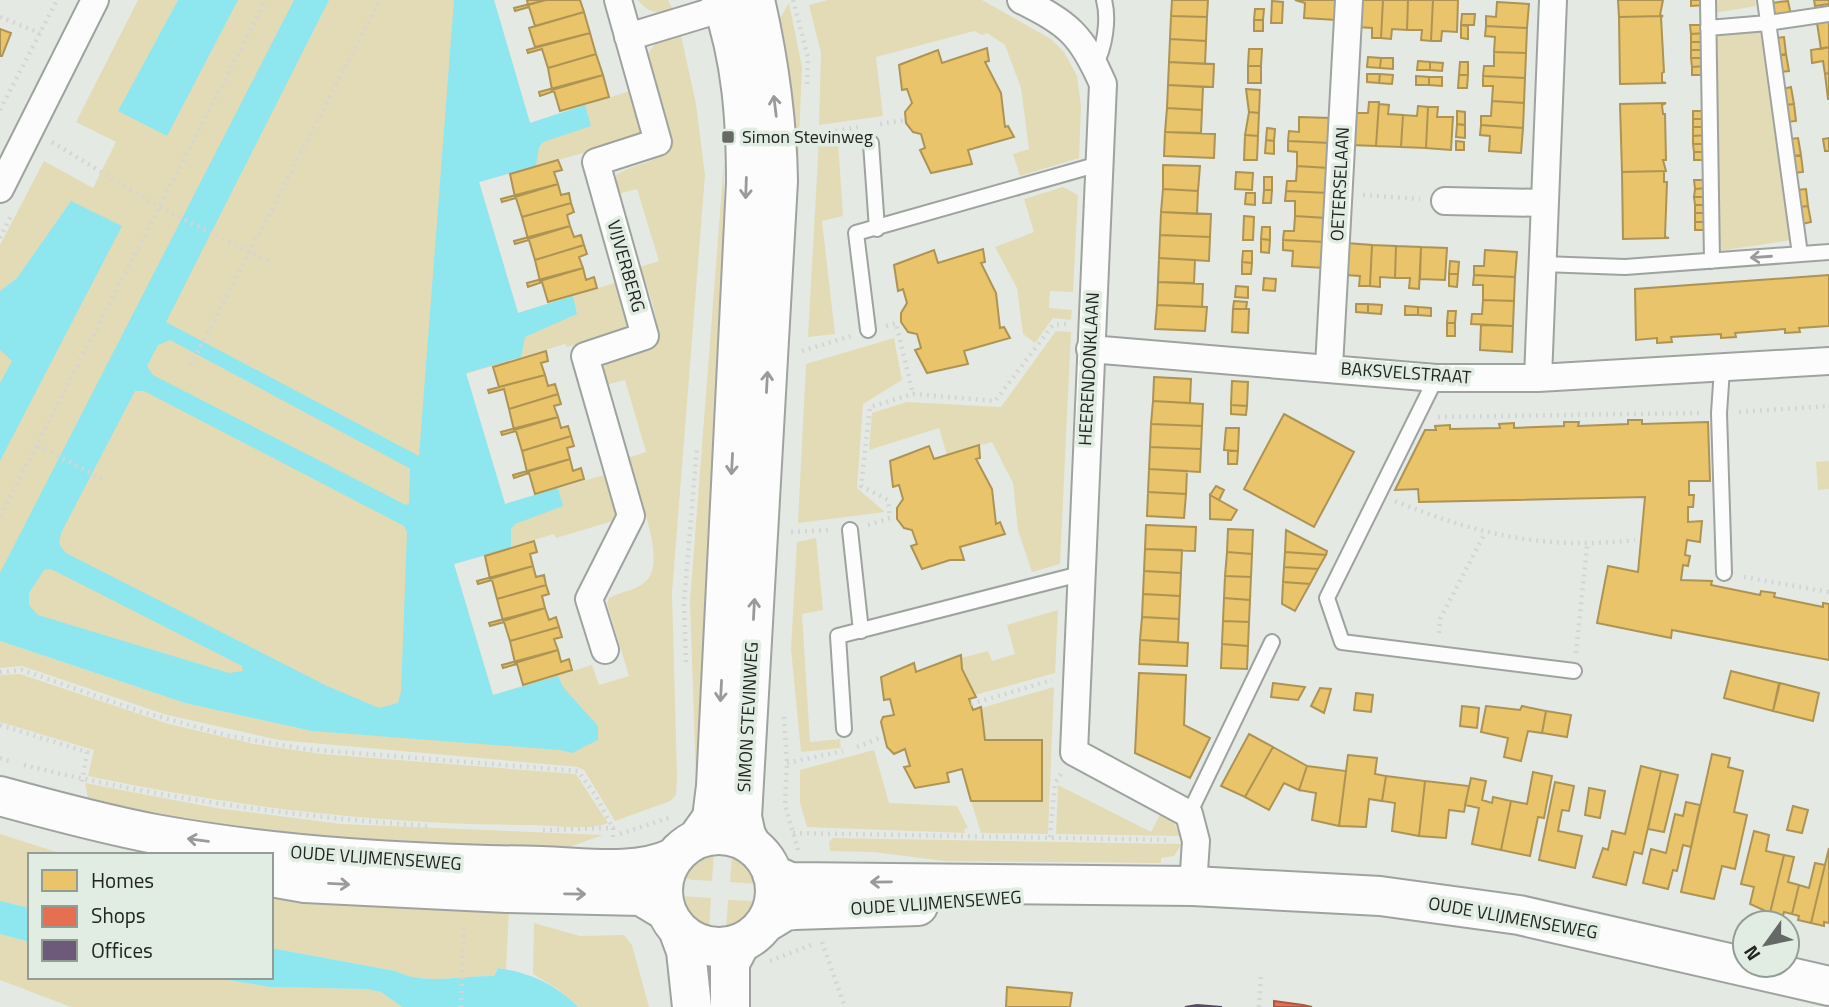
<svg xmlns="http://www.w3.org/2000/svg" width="1829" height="1007" viewBox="0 0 1829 1007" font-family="'Titillium Web',sans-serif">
<rect width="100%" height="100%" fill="#e4e9e4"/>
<path fill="#e3dbb6" d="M138,0h40l-59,110 68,-110h307l36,123 100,-32 11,41 -4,6 -158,44 39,131 100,-31 12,43 -4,4 -59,18 -2,-3 -99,30 39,130 99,-29 13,41 -4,5 -57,17 -2,-4 -100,30 39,131 99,-30 7,20 30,-9 -22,-72 2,-6c12,-7 29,-7 39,-19 18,-23 -13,-94 -21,-121l19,-6 -21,-72 -20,5 -4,-13 5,-8c12,-6 26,-7 37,-13 28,-16 4,-61 -3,-84l19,-6 -22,-72 -19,5 -2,-19c18,-12 41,-10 52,-29l-20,-92 10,-15 22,-8 16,73 9,71 -33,418 5,183 -1,19 -6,6 -55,20 -31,-51 -6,-3 -299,-27 -112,-25 -145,-49 -22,2v-27l185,62 127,28 237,17 -549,-124v-320l71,-102 -54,76 -17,13v-46l44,-84 49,27 23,-46 -40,-20z
M638,0h30l5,10c-16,4 -25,3 -35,-10z
M828,0h154l69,39 13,13 13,24 4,30 -2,52 -59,18 -7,-22 16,-5 -8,-61 -16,-43 -18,-12 -5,2 -8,-4 -98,26 7,59 -64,9 2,-72 -12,-48z
M1714,0h41l1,6 -41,7z
M789,3l13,64 -4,97 -10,-4 -13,-133z
M1760,30l32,210 -73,11 -4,-216z
M865,132v6l-27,3 5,75 -21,5 13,113 -27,3 11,-198z
M724,161v57l-24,562h-4l-6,-179z
M1063,187l15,8 -5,97 -23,-1 -1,17 23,2 -1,10 -18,-2 -18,25 -12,-9 -6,-46 -22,-41 39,-15 -10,-33z
M1056,331l15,1 -11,232 -28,8 -14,-42 -5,-47 -21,-41 -45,13 -8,-27 -70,22 3,-37 35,-11 94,5z
M894,338l8,42 -39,24 -6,84 28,24 -87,11 8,-159z
M1829,461v28l-11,1 -2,-28z
M816,538l7,72 -21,4 8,128 30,-3 1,9 -40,4 -10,-103 6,-107z
M1058,610l-3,63 -80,22 -13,-26 -1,-11 27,-7 4,10 23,-7 -8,-29z
M20,674l149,50 85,20 68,10 254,20 32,49c-18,8 -59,2 -80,2 -148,-1 -295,-18 -440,-49l6,-26 -94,-28v-47z
M1054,687l-6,147 -67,-1 -10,-32 14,-59 -4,-34z
M874,750l15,53 68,3 11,22 -4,1 1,4 -158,-6 -7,-24v-33z
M85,783l131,25 125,16 262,11 -48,17 -258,-13 -208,-35z
M1058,785l93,47 10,-19 12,7 7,16 -124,-2z
M0,834l66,21h-36v53l-30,-7z
M833,838l349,6 -8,12 -13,2v5l-216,-2 -72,-9 -43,-1 -1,-9z
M714,853l-2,28 -31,-2 13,-18z
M732,854l21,16 5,14 -28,-2z
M271,896l238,14 -3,59 -8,-1 -4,8c-33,-1 -68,10 -99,-5l-124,-23z
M680,896l31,2 -2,32 -22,-16z
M728,900l29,1 -9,18 -22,11z
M534,923l46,13 44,-1 8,10 17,62h-71l-19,-17 -26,-16z
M0,934l30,8v35h180l60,10 96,2 15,3 21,15h-331l-71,-27z"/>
<path fill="#8ee6ef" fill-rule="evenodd" d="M178,0h60l-71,136 -49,-25z
M294,0h35l-163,322 253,134 35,-456h40l36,123 55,-18 6,21 -48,16 -4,5 -3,19 -57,16 39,131 55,-17 4,18 -52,23 -4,20 -55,16 39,131 53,-16 5,18 -48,18 -4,5v19l-57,16 39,131 65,-19 5,11 35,39v14l-26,13 -12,-3 -248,-19 -127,-28 -185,-62v-68zM170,340l237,127 3,2 -1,34 -3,2 -253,-130 -6,-9 11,-21zM135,391h9l260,135 3,6 -6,160 -3,11 -19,5 -54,-23 -259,-132 -7,-9 2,-11zM51,569l191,97 1,5 -14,2 -191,-58 -9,-10v-12l15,-23z
M71,201l51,25 -122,235v-78l12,-22 -12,-11v-59l17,-13z
M0,901l30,7v34l-30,-8z
M271,948l124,23c31,15 66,4 99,5l4,-8c32,5 56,15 80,39h-176l-21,-15 -15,-3 -96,-2 -60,-10h61z"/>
<path fill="#e9c46a" stroke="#ad9454" stroke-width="2" d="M527,0h19l-18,5z
M546,0h34l4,12 -49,14 -6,-19 -14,4 -1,-3z
M1172,0h36l-1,17 -36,-1z
M1295,0h42l-1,20 -32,-2 1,-15z
M1358,0h25l-2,38h-9v-10l-15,-1z
M1383,0h25l-1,30 -15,-1 -1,10 -10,-1z
M1408,0h25l-2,41 -10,-1 1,-10h-15z
M1433,0h25l-1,32 -15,-1 -1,10h-10z
M1618,0h45l-3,15 3,1 -44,1z
M1691,0h14v5l-14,1z
M1814,0h15v4l-14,2z
M1272,1l11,1 -1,21h-11z
M1788,1l3,14 -18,2 -3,-14z
M1497,2l32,2 -2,24 -41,-2v-10l10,1z
M1255,9h9l-1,11h-9z
M584,12l6,21 -55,14 -6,-19z
M1462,14h13l-1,11h-13z
M1171,16l36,1 -1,24 -36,-2z
M1663,16l-2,1 3,55 -2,1v9l4,1 -46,1 -1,-67z
M1254,20h9v11h-9z
M1829,21v26l-8,2 -4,-26z
M1461,25l7,1v13l-7,-1z
M1690,25h15v8l-14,1z
M1486,26l41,2 -1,25 -32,-1 1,-15 -10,-1z
M0,29l11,4 -9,23h-2z
M590,33l6,21 -48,14 -6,-19 -14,4 -1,-3z
M1705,33v9h-14v-8z
M1784,37l2,17 -8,1 -3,-17z
M1170,39l36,2 -1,23 -36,-2z
M1691,42h14l1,8h-15z
M1829,47v26l-4,1 -2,-13 -11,2 -1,-13z
M987,48l2,13 -4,1 16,31 4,34 3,-1 6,11 -46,13 4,14 -41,9 -11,-23 5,-2 -4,-14 -8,-2 -7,-9 -1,-11 7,-9 -5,-14 -5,1 -3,-25 39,-15 4,13z
M1249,49h13l-1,17h-13z
M1691,50h15v8h-15z
M1494,52l32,1 -1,25 -42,-2 1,-10h10z
M596,54l7,21 -51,15 -4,-22z
M1786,54l3,17 -9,1 -2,-17z
M1368,57l13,1 -1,10 -13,-1z
M1381,58h12v11l-13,-1z
M1691,58h15v8l-14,1z
M1418,61l12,1v8h-13z
M1169,62l45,2 -1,23 -45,-2z
M1430,62l13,1 -1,8 -12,-1z
M1460,62h8v13h-9z
M1248,66h13v17h-13z
M1706,66v9h-14v-8z
M1829,73v26h-1l-3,-25z
M1367,74h13l-1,9 -12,-1z
M1380,74l13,1 -1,9 -13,-1z
M603,75l6,22 -49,14 -6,-20 -14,5 -1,-4z
M1459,75h9l-1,13h-9z
M1416,76l13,1v8h-13z
M1483,76l42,2 -1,25 -32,-2 1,-15h-10z
M1429,77h13v9l-13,-1z
M1168,85l35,2 -1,23 -35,-2z
M1791,87l3,17 -9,1 -2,-16z
M1246,89l14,1 -1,23 -10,-1z
M1492,101l32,2 -1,25 -42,-3v-9h10z
M1369,102h10l-3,44 -25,-1 1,-32h16z
M1666,103l-4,2 1,9h2l1,46h-3l3,11 -44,1 -2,-68z
M1379,104l10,1 -1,9 15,1 -2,32 -25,-1z
M1794,104l2,17 -8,1 -3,-17z
M1418,106l10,1 -2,41 -25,-1 2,-32 14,1z
M1428,107h10l-1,10h16l-2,33 -25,-2z
M1167,108l35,2 -1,23 -36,-1z
M1457,111l8,1v13l-8,-1z
M1693,111h14v8h-14z
M1249,112l10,1 -1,23 -13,-1z
M1299,117l32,1 -1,25 -42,-2 1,-10 10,1z
M1693,119h14v8h-14z
M1457,124l8,1v13l-9,-1z
M1481,125l42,3 -2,25 -32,-2 1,-15 -10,-1z
M1693,127h14v8l-14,1z
M1267,128l8,1 -1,12 -8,-1z
M1165,132l50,2 -1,24 -50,-2z
M1245,135l13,1 -1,24h-13z
M1707,135v9h-14v-8z
M1798,138l3,17 -8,1 -3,-17z
M1829,138v13h-4l-2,-12z
M1266,140l8,1v13l-9,-1z
M1288,141l42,2 -2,25 -31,-2v-14l-9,-1z
M1456,141l8,1v8h-8z
M1693,144h14l1,8h-14z
M1694,152h14v8h-14z
M1801,155l2,17 -8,1 -2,-17z
M558,160l4,10 -8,2 4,12 -43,13 -5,-23z
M1163,165l37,1 -2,25 -35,-2z
M1297,166l31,2v25l-42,-2 1,-10h9z
M1666,171l-2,1v10h3l-2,55 4,1 -46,1 -1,-67z
M1236,172l17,1 -1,17 -17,-1z
M1264,177h8v13h-8z
M1694,180h14v8l-13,1z
M558,184l3,11 8,-2 2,10 -49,14 -6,-19 -14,4 -1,-3z
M1708,188v9h-14l1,-8z
M1163,189l35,2 -1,23 -36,-2z
M1806,189l2,17 -8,1 -3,-17z
M1264,190h8l-1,13h-8z
M1286,191l42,2 -2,25 -31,-2v-15h-10z
M1246,193h9v12l-10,-1z
M1694,197h14l1,8h-14z
M571,203l3,9 -7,3 3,11 -42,13 -6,-22z
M1695,205h14v8h-14z
M1808,206l3,16 -9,2 -2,-17z
M1161,212l50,2 -1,23 -50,-2z
M1695,213h14v9h-14z
M1244,216l10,1 -1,23h-10z
M1295,216l31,2 -1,24 -42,-2 1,-9h10z
M1695,222h14v8h-14z
M570,226l4,11 7,-2 3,10 -49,15 -6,-20 -14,4 -1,-3z
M1262,227h8v13l-9,-1z
M1160,235l50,2 -1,24 -50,-3z
M1261,239l9,1 -1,13 -8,-1z
M1283,240l42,2 -1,26 -32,-2 1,-15 -10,-1z
M1346,243l26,2 -2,41h-11l1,-10 -15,-1z
M584,245l3,9 -8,3 4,11 -43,13 -5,-21z
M1372,245l24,1 -1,32 -15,-1v10l-10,-1z
M1396,246l25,1 -2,42 -10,-1 1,-10h-15z
M1421,247l26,1 -2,32 -25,-1z
M983,249l2,13 -4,1 15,30 4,35 4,-1 6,11 -46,13 4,13 -41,9 -12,-23 6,-2 -4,-14 -9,-2 -7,-10v-9l6,-10 -4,-14 -5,2 -4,-26 40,-15 4,13z
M1485,250l32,2 -2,25 -41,-2v-9h10z
M1243,251h9v12l-10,-1z
M1159,258l36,2 -1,23 -36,-1z
M1450,261l9,1 -1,12h-9z
M1242,262l10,1 -1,11h-9z
M583,268l3,12 8,-3 3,11 -49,14 -6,-20 -14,5 -1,-4z
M1449,274h9l-1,13 -8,-1z
M1474,275l41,2 -1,24 -31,-1v-15h-10z
M1829,275v51l-30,2 1,4 -15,1v-4l-50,4 1,4 -15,1v-4l-50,3 1,5 -15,1v-5l-21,2 -1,-51z
M1264,278l12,1 -1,12 -12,-1z
M1158,282l45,2 -1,23 -45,-2z
M1236,286l12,1v11l-13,-1z
M1483,300l31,1 -1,25 -42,-2 1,-10h10z
M1234,301l13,1 -1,7h-13z
M1356,304h12v9l-12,-1z
M1368,304l14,1 -1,9 -13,-1z
M1157,305l50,2 -2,24 -50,-2z
M1405,306l13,1v8h-13z
M1418,307l13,1v8l-13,-1z
M1233,309h16l-1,24 -16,-1z
M1448,311h8l-1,12h-8z
M1447,323h8v13h-8z
M1481,325l32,1 -1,26 -32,-2z
M546,351l2,10 -7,2 4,12 -46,12 -6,-20z
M545,375l3,11 7,-2 3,10 -49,15 -5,-20 -15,4 -1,-3z
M1154,377l37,2 -1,24 -37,-2z
M1232,381l16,1 -1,24 -16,-1z
M558,394l3,10 -7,2 4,11 -44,13 -5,-21z
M1153,401l50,3 -1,22 -51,-2z
M1231,405l16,1 -1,9 -15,-1z
M1284,414l70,38 -40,75 -70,-38z
M558,417l3,11 7,-2 3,10 -49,15 -6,-20 -14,4 -1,-3z
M1628,420h14v4l66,-2 2,59h-21v14h5l-1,12h-5v15l14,-1 -2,21 -13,-2 -2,15 5,1 -2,10 -5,-1 -2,15 31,1 -1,4 49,10 1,-4 14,2 -1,4 49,10v-4l6,1v56l-157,-30 -1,8 -74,-15 11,-57 30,6 7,-75 -226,5 -1,-13 -23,1 30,-60h11l-1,-4 15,-1v4l50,-1 -1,-4 15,-1v5l50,-2v-4h15l-1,4 50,-2z
M1151,424l51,2 -1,23 -51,-2z
M1226,428h13l-1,23 -14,-1z
M571,436l3,10 -7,2 3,11 -43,13 -5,-21z
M979,445l1,13 -4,1 16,30 4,35 4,-2 5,12 -45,13 4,13h-14l-28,9 -11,-23 6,-2 -5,-14 -8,-2 -7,-9v-11l6,-9 -4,-14 -6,2 -3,-26 39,-15 5,13z
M1150,447l51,2 -1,23 -51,-3z
M1228,451h10l-1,13h-9z
M570,459l3,12 8,-3 3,11 -49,15 -6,-21 -15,5 -1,-3z
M1149,469l38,2 -1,23 -38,-2z
M1216,486l8,4 -5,10 -9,-5z
M1148,492l38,2 -2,24 -37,-2z
M1210,495l27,15 -6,10 -21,-1z
M1146,525l50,2 -1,24 -50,-2z
M1228,529l25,1 -1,24 -25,-2z
M1286,530l41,21 -1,4 -41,-3z
M534,541l3,11 -7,2 3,12 -43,13 -5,-23z
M1145,549l37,1 -1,23 -37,-2z
M1227,552l25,2 -1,23 -26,-1z
M1285,552l41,3 -8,14 -34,-2z
M533,566l3,11 8,-2 2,10 -49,14 -5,-19 -14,4 -1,-3z
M1284,567l34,2 -8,15 -27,-2z
M1144,571l37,2 -1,23 -37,-2z
M1225,576l26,1 -1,23 -26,-2z
M1283,582l27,2 -15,27 -13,-7z
M546,585l3,9 -7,2 3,12 -42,13 -6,-22z
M1143,594l37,2 -1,23 -37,-2z
M1224,598l26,2 -1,22 -26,-1z
M545,608l4,12 7,-3 3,10 -49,14 -6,-19 -14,4 -1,-3z
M1142,617l37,2 -1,23 -38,-2z
M1223,621l26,1 -1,24 -26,-2z
M559,627l3,10 -8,2 4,11 -43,13 -5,-22z
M1140,640l48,3 -1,23 -48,-2z
M1222,644l26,2 -1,23 -26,-1z
M558,650l3,12 8,-3 3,11 -49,15 -6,-21 -14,4 -1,-3z
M961,655l1,14 14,28 -7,2 4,11 8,-3 4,33h57v61h-71l-9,-32 -15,4 2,9 -34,6 -11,-21 6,-1 -5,-17 -11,5 -7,-7 -6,-25 2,-5 11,-2 -4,-16 -6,1 -3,-23 33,-14 2,9z
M1731,671l48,12 -6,28 -49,-13z
M1139,673l47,2 -2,50 26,13 -20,40 -55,-25z
M1273,683l32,4 -7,13 -27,-3z
M1780,683l39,10 -6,28 -40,-10z
M1320,688l11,1 -7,24 -13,-7z
M1356,693l17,2 -2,17 -17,-2z
M1462,706l17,2 -2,20 -17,-2z
M1486,706l34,4 2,-4 24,5 -4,22 -14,-2 -7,30 -17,-4 4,-19 -27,-6z
M1546,711l25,4 -4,22 -25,-4z
M1249,734l24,13 -28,50 -24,-11z
M1273,747l34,19 -8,24 -15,-7 -15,27 -24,-13z
M1712,754l18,4 -2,9 15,4 -9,41 13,3 -12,54 -13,-3 -8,33 -33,-7z
M1348,755l29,3 -2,16 11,2 -4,25 -13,-2 -3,28 -27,-1z
M1307,766l39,5 -7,55 -27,-6 4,-27 -17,-3z
M1641,766l20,5 -19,83 -8,-2 -8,33 -33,-8 10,-29 5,2 4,-19 13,3z
M1661,771l17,4 -14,57 -16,-3z
M1533,772l19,4 -8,42 -6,-1 -8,39 -29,-6 10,-49 16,3z
M1386,776l39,5 -6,55 -27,-5 3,-28 -13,-2z
M1471,778l15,3 -4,19 10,3 1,-6 18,4 -10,49 -29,-6 7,-36 -14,-3z
M1425,781l44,5 -5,26 -15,-2 -3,28 -27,-2z
M1555,782l19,4 -5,25 -7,-1 -4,21 24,5 -7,32 -36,-8z
M1589,788l16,3 -5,27 -15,-3z
M1686,802l14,3 -9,42 -8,-2 -6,26 -4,-1 -5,19 -25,-6 8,-34 15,4 9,-39 8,2z
M1793,806l15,4 -6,23 -15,-3z
M1754,831l15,4 -3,16 18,4 -14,58 -20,-9 4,-17 -13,-3z
M1829,848v75l-5,-1v4l-13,-3z
M1784,855l10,2 -6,25 11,3 -7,29 -8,-2 -1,4 -13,-3z
M1815,863l10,2 -14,58 -13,-3 1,-4 -7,-2 7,-29 10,3z
M1007,987l65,6 -2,14h-64z"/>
<path fill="#e76f51" stroke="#ac5943" stroke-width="2" d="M1274,1001l29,4 9,2h-38z"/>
<path fill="#6d597a" stroke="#564960" stroke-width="2" d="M1197,1005l25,2h-37z"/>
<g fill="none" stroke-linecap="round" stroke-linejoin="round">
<g stroke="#9fa39f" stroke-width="18">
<path id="lane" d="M1708,0l4,261
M1765,0l35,254
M1708,28l60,-5 61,-9
M1095,65c10,-17 14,-46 9,-65
M871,143l6,86
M1542,264l83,3 204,-15
M868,330l-12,-97 243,-69
M1722,369l-3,44 5,160
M1436,378l-109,220 15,44 232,29
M850,530l11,101
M844,729l-6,-93 242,-62
M1189,814l83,-172"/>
</g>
<g stroke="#9fa39f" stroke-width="30">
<path id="street" d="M1021,0c48,24 60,34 82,84l-29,668 115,62 7,27 -3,45
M628,37l112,-34
M0,189l95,-189
M1445,201l98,2
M1090,349l346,29h102l291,-17
M1329,367l20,-367
M1538,378l15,-378
M605,650l-16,-51 42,-83 -46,-160 60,-20 -49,-174 62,-20 -40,-142"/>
</g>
<g stroke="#9fa39f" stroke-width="42">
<path id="secondary" d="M0,796c51,14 103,28 155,38 127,23 258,30 387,32 40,1 93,10 131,-8
M663 891a56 56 0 1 1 112 0a56 56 0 1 1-112 0Z
M697,839l15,-21 4,-32 30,-603c0,-62 -4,-124 -25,-183
M752,846l-6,-11 -4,-18 36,-636c-1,-63 -9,-120 -23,-181
M772,874l18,8 403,4 187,10 139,19 310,71
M271,877l34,6 202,10 134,3 25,15
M767,922l18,-11 9,-1 124,-4
M679,932l7,19 6,56
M730,1007v-44l10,-19"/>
</g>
<path stroke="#d5d5d5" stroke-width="4.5" stroke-dasharray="2 5" stroke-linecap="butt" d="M793,0l15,57 -1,30
M0,17l40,16
M0,110l57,-110
M880,124l25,-4
M808,136l50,-9
M52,142l107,65 113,56
M1363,195l57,4
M0,238l12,-24
M886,326l10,-3 17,71
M802,351l49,-15
M191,365l189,-365
M1739,412l90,-6
M1438,417l261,-4
M38,446l68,35
M1395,501c84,34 149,49 240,39
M0,516l266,-516
M868,525l22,-7 -2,-18 -27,-14 9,-79 43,-13 82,7 58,-76 13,-1
M791,532l41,-2
M1744,577l85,15
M1439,633l1,-14 45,-86
M1576,653l11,-107
M686,662l-2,-59 13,-156
M0,672l22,-2 120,42 88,24 75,13 273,22 18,25 17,32
M971,704l81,-24
M784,717l3,46 -2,42 13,45
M0,725l87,27 -5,30
M857,747l25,-10
M0,758l12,4
M787,763l56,-12
M24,765c134,33 268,52 406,61
M543,830l70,-2v9
M793,833l377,7
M620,834l51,-17
M1050,837l5,-54 6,-9
M822,942l23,65
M770,961l41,-16
M461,1007l3,-83
M1259,1007l2,-33"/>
<use href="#lane" stroke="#fbfcfb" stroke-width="14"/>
<use href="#street" stroke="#fbfcfb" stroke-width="26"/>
<use href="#secondary" stroke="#fbfcfb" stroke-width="38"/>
</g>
<defs><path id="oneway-shaft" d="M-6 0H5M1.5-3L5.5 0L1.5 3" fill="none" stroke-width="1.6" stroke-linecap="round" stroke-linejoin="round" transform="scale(1.75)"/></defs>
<g stroke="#999b99">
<use href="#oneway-shaft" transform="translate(775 106) rotate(-97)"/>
<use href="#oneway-shaft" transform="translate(746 188) rotate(92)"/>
<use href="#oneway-shaft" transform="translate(1761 257) rotate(176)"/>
<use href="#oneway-shaft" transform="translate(767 382) rotate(-87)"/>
<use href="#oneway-shaft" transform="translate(732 464) rotate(93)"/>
<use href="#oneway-shaft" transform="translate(754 609) rotate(-87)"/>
<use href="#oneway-shaft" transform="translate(721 691) rotate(93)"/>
<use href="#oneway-shaft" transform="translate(198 840) rotate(-172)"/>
<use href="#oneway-shaft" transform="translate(881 882) rotate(179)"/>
<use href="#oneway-shaft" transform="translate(339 884) rotate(3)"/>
<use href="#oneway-shaft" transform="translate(575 894) rotate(1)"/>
</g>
<rect fill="#656a66" stroke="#e1ece3" stroke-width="2.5" x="721" y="130" width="14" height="14" rx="3.5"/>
<g text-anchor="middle" stroke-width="7" stroke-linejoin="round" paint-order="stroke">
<g font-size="18" fill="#212522" stroke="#e1ece3" text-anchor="start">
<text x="742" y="143">Simon Stevinweg</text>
</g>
<g font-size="18" fill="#212522" stroke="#e1ece3">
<text transform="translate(1340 184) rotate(-87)" y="6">OETERSELAAN</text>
<text transform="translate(626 266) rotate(74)" y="6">VIJVERBERG</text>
<text transform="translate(1089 369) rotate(-87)" y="6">HEERENDONKLAAN</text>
<text transform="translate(1406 373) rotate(4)" y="6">BAKSVELSTRAAT</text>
<text transform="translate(748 717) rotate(-87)" y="6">SIMON STEVINWEG</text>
<text transform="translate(376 858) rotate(4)" y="6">OUDE VLIJMENSEWEG</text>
<text transform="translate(936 903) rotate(-4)" y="6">OUDE VLIJMENSEWEG</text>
<text transform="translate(1513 918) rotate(10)" y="6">OUDE VLIJMENSEWEG</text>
</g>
</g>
<rect x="28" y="853" width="245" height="126" fill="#e1ece3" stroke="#949c96" stroke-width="2"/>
<rect x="42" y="870" width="35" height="21" fill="#e9c46a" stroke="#949c96" stroke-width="2"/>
<text x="91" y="888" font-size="21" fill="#212522">Homes</text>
<rect x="42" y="906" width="35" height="21" fill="#e76f51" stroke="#949c96" stroke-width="2"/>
<text x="91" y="923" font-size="21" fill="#212522">Shops</text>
<rect x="42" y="940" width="35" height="21" fill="#6d597a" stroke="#949c96" stroke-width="2"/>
<text x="91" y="958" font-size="21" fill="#212522">Offices</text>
<g transform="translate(1766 944) rotate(237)"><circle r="33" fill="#e1ece3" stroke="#949c96" stroke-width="2"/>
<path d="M0-5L12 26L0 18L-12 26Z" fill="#656a66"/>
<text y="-10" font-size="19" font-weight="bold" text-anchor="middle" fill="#212522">N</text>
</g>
</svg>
